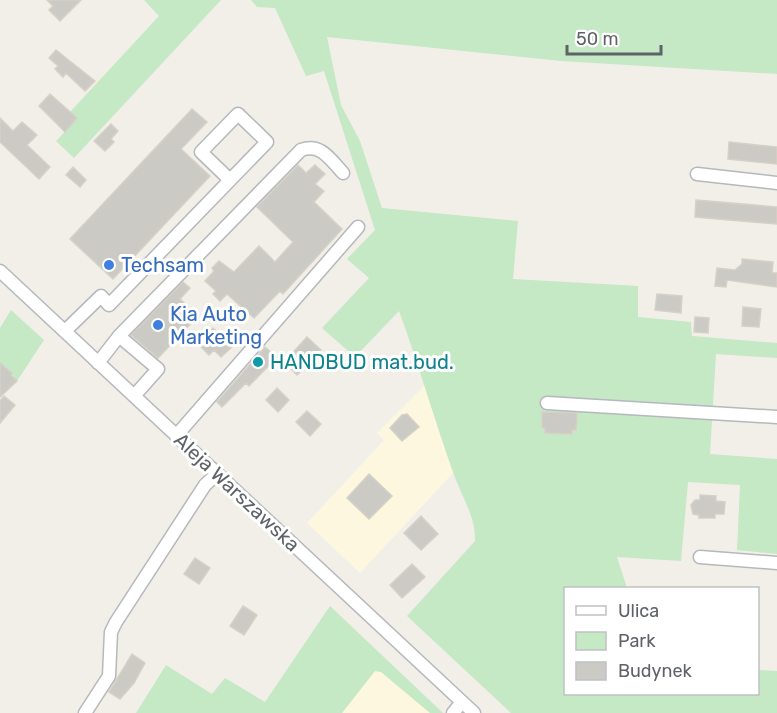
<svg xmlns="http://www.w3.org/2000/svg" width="777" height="713" viewBox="0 0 777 713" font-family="Rubik,sans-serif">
<rect width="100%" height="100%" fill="#f1efe8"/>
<path fill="#fef7e0" d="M426,384l27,89 -93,100 -53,-50 77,-83 -7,-7z
M375,671l6,1 49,41h-88z"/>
<path fill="#c5e8c5" d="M144,0h77l-147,158 -18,-17 21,-22 -7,-7 89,-96z
M251,0h526v74l-216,-13 -234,-24 14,68 19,36 22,67 136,13 -5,58 125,7v31l53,5 1,14 85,7v15l-61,-4 -6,100 67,5v95l-40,-4 3,-65 -52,-3 -7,79 -64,-4 10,31h-61v106h192v-24l19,1v42h-266l-104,-97 68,-75c1,-25 -14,-45 -22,-69 -19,-53 -34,-107 -54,-161l-44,46 -33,-29 47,-50 -22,-19 28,-29 -51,-159 -18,5 -31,-68 -18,-1z
M11,310l33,30 -27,41 -12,-15 -2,2 -3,-3v-37z
M330,606l113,107h-13l-49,-41 -6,-1 -33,42h-206l30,-48 46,29 13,-16 40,24z"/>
<path fill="#cccac5" stroke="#d6d1c6" stroke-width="1.5" d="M47,0h34l-21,21 -11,-11 4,-4z
M56,50l39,31 -10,10 -19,-18 -3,4 -8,-8 3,-3 -9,-8z
M50,94l27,24 -12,14 -26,-26z
M192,109l15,13 -26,27 29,27 -97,103 -43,-40z
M0,118l13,13 9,-9 15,13 -10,10 23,22 -11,12 -39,-37z
M111,124l7,7 -7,8 3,3 -9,9 -11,-10z
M729,142l48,5v17l-49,-5z
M298,165l8,8 9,-8 10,9 -10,10 9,7 -10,11 28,27 -59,65 -3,-3 -26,27 -27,-24 -7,7 -7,-7 3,-3 -11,-10 9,-10 -2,-3 7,-7 15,11 25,-26 16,16 18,-20 -36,-35z
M73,167l13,13 -6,7 -14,-12z
M696,200l81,7v17l-82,-7z
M742,259l31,3 -1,11h5v14l-50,-7 -1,7 -11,-1 2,-18 18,2 7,-6z
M183,282l7,6 -10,11 18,17 -40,42 -27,-23z
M657,294l25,2 -1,17 -26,-3z
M743,307l18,2 -2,18 -17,-1z
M695,317l14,1 -1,15 -14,-1z
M213,328l19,19 -11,10 -7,-7 -5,5 -11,-11z
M307,337l14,13 -14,19 -2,-2 -8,8 -13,-13z
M265,347l12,10 -28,29 -3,-3 -24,24 -5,-5z
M0,363l12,10 -1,2 6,6 -17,16z
M277,388l12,12 -11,12 -12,-12z
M4,396l11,9 -15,18v-22z
M307,411l14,13 -11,12 -14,-14z
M542,412l35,1 -1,17h-4v4l-27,-1v-5h-3z
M407,414l12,13 -17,14 -12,-13 12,-13z
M369,474l23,22 -23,23 -22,-21z
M700,495l16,1v5l9,1 -1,12h-9v4h-16v-3l-6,-1 -2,-9 4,-5h5z
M421,516l17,18 -17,16 -17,-17z
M195,558l15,10 -11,16 -15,-10z
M412,564l13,13 -23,21 -12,-13z
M243,606l14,9 -13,20 -14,-9z
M132,654l13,9 -11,20 -14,16 -11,-7z"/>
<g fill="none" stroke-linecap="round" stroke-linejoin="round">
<g stroke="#b5b8bc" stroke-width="15">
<path id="minor" d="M697,174l80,9
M0,271l474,442
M65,331l36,-35 8,9 158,-163 -29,-28 -37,38 29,28
M119,336l39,33 -24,27
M98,363l21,-27 182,-186c20,-7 29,9 42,23
M547,403l230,14
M176,436l182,-209
M700,557l77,6
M85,713l24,-37 2,-44 5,-10 89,-137 12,-11
M453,713l9,-11"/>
</g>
<use href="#minor" stroke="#fff" stroke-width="12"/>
</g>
<g fill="#3f7fe0" stroke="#fff" stroke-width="2">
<circle cx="109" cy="265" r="6"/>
<circle cx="158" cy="325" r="6"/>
</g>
<circle fill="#0f9aa8" stroke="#fff" stroke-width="2" cx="258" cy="362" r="6"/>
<g text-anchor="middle" stroke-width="6" stroke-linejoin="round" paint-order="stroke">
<g font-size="20" fill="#366cbe" stroke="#fff" text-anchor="start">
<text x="121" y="272">Techsam</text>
<text x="170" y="321">Kia Auto<tspan x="170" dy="23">Marketing</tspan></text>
</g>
<g font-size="20" fill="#0d838f" stroke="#fff" text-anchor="start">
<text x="270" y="369">HANDBUD mat.bud.</text>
</g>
<g font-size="20" fill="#5f6368" stroke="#fff">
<text transform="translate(237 492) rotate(43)" y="7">Aleja Warszawska</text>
</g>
</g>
<rect x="564" y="587" width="195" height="108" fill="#ffffff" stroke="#bfc1c3" stroke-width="1.5"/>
<rect x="576" y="606" width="30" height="9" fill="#ffffff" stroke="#bfc1c3" stroke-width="1.5"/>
<text x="618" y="617" font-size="18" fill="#5f6368">Ulica</text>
<rect x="576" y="632" width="30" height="18" fill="#c5e8c5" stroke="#bfc1c3" stroke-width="1.5"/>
<text x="618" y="647" font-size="18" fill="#5f6368">Park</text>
<rect x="576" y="662" width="30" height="18" fill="#cccac5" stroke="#bfc1c3" stroke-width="1.5"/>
<text x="618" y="677" font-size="18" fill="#5f6368">Budynek</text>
<path d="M567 45v9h94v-9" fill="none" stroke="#5f6368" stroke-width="3"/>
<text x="576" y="45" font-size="18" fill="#5f6368" stroke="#ffffff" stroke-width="4.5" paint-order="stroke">50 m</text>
</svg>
